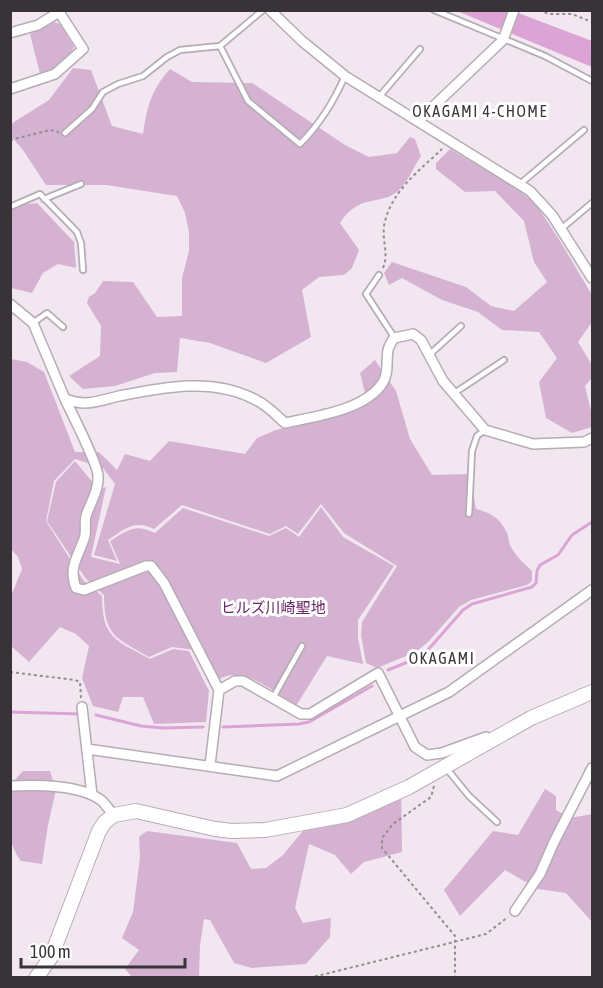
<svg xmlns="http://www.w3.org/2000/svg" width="603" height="988" viewBox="0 0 603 988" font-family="'Asap Condensed','Noto Sans JP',sans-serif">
<rect width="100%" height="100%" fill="#f2e7f0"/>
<path fill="#d5b2d1" d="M55,22l6,3 13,22c-7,13 -19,23 -34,27l-10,-40z
M73,68l18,2 21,56 31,8c4,-27 8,-44 27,-65l22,13 60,1 93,62 24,12 28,-4 13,-16 5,2 6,17c-7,10 -12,24 -21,33 -17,18 -41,3 -60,34l19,27 -7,18 -8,7 -25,2 -17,13 9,47 -45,26 -56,-20 -30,-5 -3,34 -22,1 -40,13 -32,3 -14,-13 31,-20 1,-30 -14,-23 2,-6 6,-4 8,-12 30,1 24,35 25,-1v-38l7,-27v-19l-4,-19 -8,-17 -71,-11h-60l-23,-35 -12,-14v-12l38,-24z
M450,149l67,40 19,15 24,37 32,54v27l-14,20 14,23v13l-7,8 7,29v12l-20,6 -26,-15 -7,-36 18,-24 -18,-26 -37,-2 -24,-18 -36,-12 -40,-22 -13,7 -5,-12 8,-11 74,25 25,19 23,5 33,-29 -13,-20 -10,-41 -29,-30 -30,1 -29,-23v-6z
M37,203l37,39 2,26 -18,-4 -15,9 -11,20 -21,-5v-82z
M11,359l16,3 17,10 31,80h24l18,18 8,-16 25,7 19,-20 76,13 12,-16 19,-8 41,-9 50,-20 -7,-28 15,-13 21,31 14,48 22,36 38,-1 6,35c13,3 24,9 30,22 3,4 2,9 4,14 5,11 14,18 22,26v10l-5,4 -56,15 -12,7 -31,35 -12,10 -39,16 -11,-5 -5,-28 1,-13 35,-56 -53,-33 -23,-29 -23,30 -12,-8 -16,8 -88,-29 -28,24c-19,-10 -30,0 -46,11l9,21 -23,-6 21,-71 -12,-16 -28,-9 -21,22 -8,40 38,60 18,15c0,43 14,44 48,63l23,-10 16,2 20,40 -3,31 -52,2 -11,-27h-20l-5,15 -25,-6 -11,-28 7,-32 -13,-12 -16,-7 -31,35 -18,-16v-50l11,-27 -4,-12 -7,-8z
M75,461l24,29 7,-3 -15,70 29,7 -10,-23c18,-11 25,-18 45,-8l28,-25 86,28 17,-8 13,9 22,-30 22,30 51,29 -36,54v18l5,26 -36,-8 -31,50c-22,-14 -51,-41 -77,-27l-16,-28 -31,-4 -23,10c-32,-19 -45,-20 -45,-62l-18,-16 -39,-58 9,-39z
M23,771h27l6,19 -8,35 -6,39 -21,-3c-10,-13 -14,-29 -9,-45l-1,-1v-31z
M401,786l1,66 -38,10 -13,12 -16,-19 -26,-11 -14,64 8,15 28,-5 -1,19 -24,27 -54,4 -18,-5 -24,-43 -6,-1 -4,26 -1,32h-67l-7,-8 14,-19 -17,-12 11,-26 7,-55 -1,-20 8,-6 90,12 14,26 15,-1 17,-13 24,-29z
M545,789l11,7v14l14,8 22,-4v108l-26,-29 -28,-4 -33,-19 -45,46 -16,-26 49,-59 25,4z"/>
<path fill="#dba4d5" d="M457,11h56l79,30v26z"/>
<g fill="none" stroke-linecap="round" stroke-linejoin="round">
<path stroke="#dba4d5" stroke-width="3" d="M388,670l32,-13 7,-6 36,-41 9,-6 60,-17 4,-4 1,-12 3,-6 18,-10 14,-20 20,-13
M10,712l71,2
M96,715l45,11 22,2 40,-1
M223,727l76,-3 10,-2 63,-36"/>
<g stroke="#b6acb5" stroke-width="8">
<path id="lane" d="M434,10l111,46 47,25
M220,46l28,55 52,43c20,-20 34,-43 45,-68
M379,97l41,-48
M65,133l27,-24 11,-17 15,-8 25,-8 24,-19 13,-7 40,-4 43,-36
M520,184l64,-54
M44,199l37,-15
M10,207l30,-13 37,38 4,11 2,27
M561,229l31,-26
M379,275l-13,19 28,43
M33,323l14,-10 16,14
M429,355l32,-29
M453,394l51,-34
M469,514l3,-63 5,-15 8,-6
M273,698l29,-52
M447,769l22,27 28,26"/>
</g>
<g stroke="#b6acb5" stroke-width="12">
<path id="street" d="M270,10l32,31 43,35 185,115 22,24 40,63
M10,33l28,-8 21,-13 24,37 -28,25 -45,15
M418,121l85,-81 11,-30
M10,304l23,19 32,76c22,8 33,2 54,-3 45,-9 95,-19 137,4 11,5 20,15 29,23 28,-6 82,-13 98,-41 6,-9 3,-21 5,-32 1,-4 4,-9 6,-12l19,-4 8,6 22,41 42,49 48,14 51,-2 8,-4
M65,399c7,15 33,65 33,77 1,15 -8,27 -12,40 -2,7 1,16 -2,23 -6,17 -16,30 -8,49l8,2 62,-24h5l13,17 55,107
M82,707l10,88
M87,749l190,27 172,-84 143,-102
M210,765l9,-75 16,-9h8l58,33h9l68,-41 37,74 12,8 15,-2 44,-16
M10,786c26,-1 71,-2 92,15 4,4 8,10 12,14
M515,911l25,-37 14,-32 38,-74"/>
</g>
<g stroke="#b6acb5" stroke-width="16">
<path id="secondary" d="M36,978l15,-21 48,-126 6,-9 9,-7 22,-4 79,18 17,2 33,-1 82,-15 62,-28 122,-69 61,-26"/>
</g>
<path stroke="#948c93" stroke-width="2" stroke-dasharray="3 3" stroke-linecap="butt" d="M539,10l10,4h23l20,8
M10,140l40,-10 9,2
M383,268c6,-14 -1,-27 1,-42 6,-34 35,-55 58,-77
M10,672l65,8 5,2 1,16
M434,786l-3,11 -38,27 -11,14v10l73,88v42
M309,978l177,-44 22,-17"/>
<use href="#lane" stroke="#fff" stroke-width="4.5"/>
<use href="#street" stroke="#fff" stroke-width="9"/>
<use href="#secondary" stroke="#fff" stroke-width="14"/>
</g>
<g text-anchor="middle" stroke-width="6" stroke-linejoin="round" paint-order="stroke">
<g font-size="15" fill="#682764" stroke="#fff">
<text x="273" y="613">ヒルズ川崎聖地</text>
</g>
<g font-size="16" letter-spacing="1.5" fill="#3e353d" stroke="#fff">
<text x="480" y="117">OKAGAMI 4-CHOME</text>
<text x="442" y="664">OKAGAMI</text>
</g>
</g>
<rect width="603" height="988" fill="none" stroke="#373337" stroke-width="24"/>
<path d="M21 958v9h164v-9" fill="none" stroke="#373337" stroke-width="3"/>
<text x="30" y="958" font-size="18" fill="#373337" stroke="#ffffff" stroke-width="4.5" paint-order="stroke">100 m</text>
</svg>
